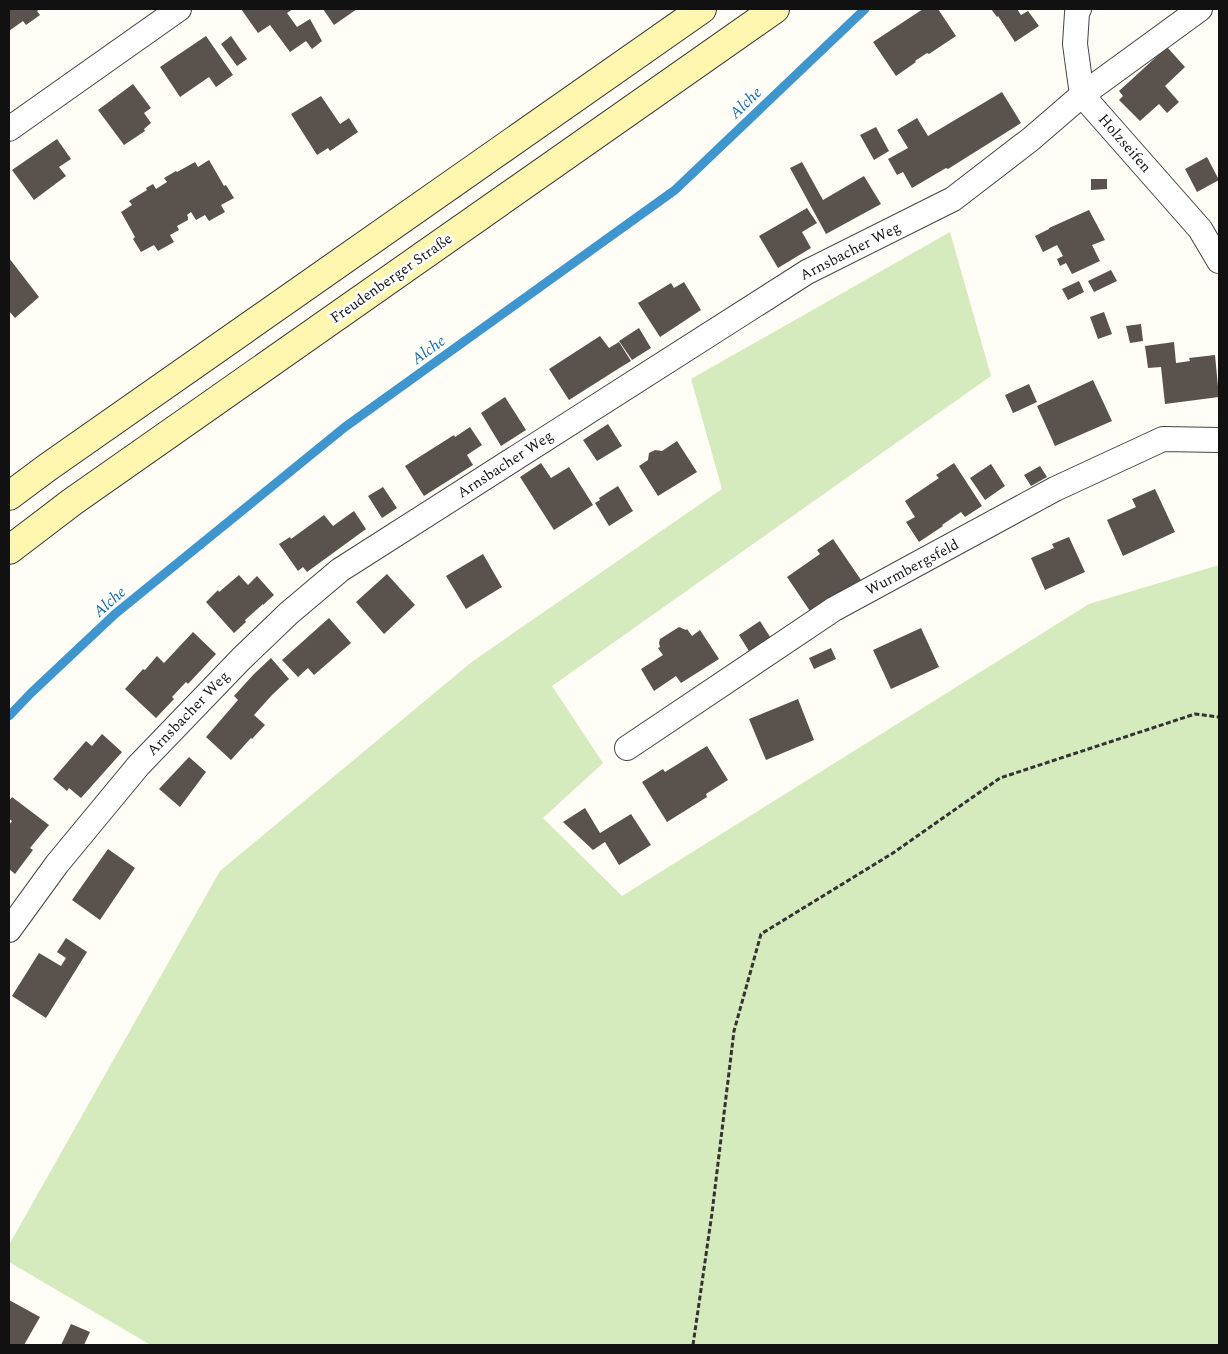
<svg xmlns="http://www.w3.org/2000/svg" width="1228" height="1354" viewBox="0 0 1228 1354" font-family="Spectral,serif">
<rect width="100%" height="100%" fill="#fffdf5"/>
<path fill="#d5ebbd" d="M950,232l41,144 -439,310 51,77 -60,55 79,78 467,-292 130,-39v780h-1070v-1l-140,-82v-17l211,-374 253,-210 249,-172 -31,-110z"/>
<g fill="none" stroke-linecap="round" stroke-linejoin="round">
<path stroke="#3f96cf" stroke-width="9" d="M9,716l22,-23 84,-79 230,-187 330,-237 190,-181"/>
</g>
<path fill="#5a524d" d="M9,9h30l-2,2 3,4 -14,10 -3,-4 -14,10z
M241,9h52l-6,4 10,14 13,-8 12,22 -10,8 -6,-8 -16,11 -20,-27 -12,8z
M323,9h34l-23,16z
M923,9h15l18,27 -27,18 -2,-1 -12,8 1,1 -20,14 -23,-34z
M991,9h26l4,6 7,-4 11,15 -24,16 -17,-26 -1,1z
M206,36l27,39 -17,12 -7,-10 -29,20 -20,-30z
M231,36l16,23 -10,7 -16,-22z
M1167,47l18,20 -20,19 14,16 -12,11 -8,-9 -19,17 -21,-21 4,-4 -4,-5z
M133,84l18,24 -7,5 7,10 -7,6 1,2 -21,14 -26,-35z
M1002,92l19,31 -73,46 -2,-1 -34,20 -9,-16 -6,3 -9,-16 20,-11 -11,-18 20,-12 11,18z
M321,96l19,28 9,-6 9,14 -28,19 -2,-3 -11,7 -26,-41z
M876,127l13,24 -15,9 -14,-25z
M57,139l14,20 -12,8 7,9 -32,24 -22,-30z
M1207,157l12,23 -22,12 -12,-23z
M209,160l15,26 2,-1 8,13 -13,7 4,7 -16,9 -4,-6 -9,5 -5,-8 -4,3 1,2v3l-11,6 2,4 -9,5 4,7 -16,9 -4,-6 -13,7 -8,-13 2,-2 -14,-25 11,-7 -3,-4 18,-11 -1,-2 7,-4 3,5 11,-7 -3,-4 12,-7 1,1 18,-10 3,5z
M802,162l21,38 41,-24 17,28 -55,30 -36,-66z
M1091,179h16v10l-16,1z
M807,208l10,15 -15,9 9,16 -33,20 -19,-32z
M1089,210l16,30 -13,5 8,16 -28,13 -6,-11 -6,3 -3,-7 6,-3 -6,-11 -14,7 -8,-16 14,-7v-1z
M9,258l30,39 -24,21 -6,-7z
M1111,270l6,11 -23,11 -6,-11z
M1079,281l5,11 -16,8 -6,-11z
M684,282l17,28 -41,27 -22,-34 33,-20 3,5z
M1104,312l8,22 -14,5 -8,-22z
M1141,324l2,17 -13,2 -4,-17z
M639,328l12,20 -19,12 -13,-19z
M600,336l9,12 10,-6 12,19 -10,6 -3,-5 3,5 -52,33 -20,-31z
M1174,342l2,21 14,-2 -1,-3 26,-3 4,42 -54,7 -4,-37 -13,1 -3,-22z
M1093,380l19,41 -57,25 -18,-40z
M1029,384l8,18 -24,11 -8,-18z
M505,397l21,33 -25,16 -20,-33z
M608,424l14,22 -25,15 -14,-21z
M470,427l12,18 -15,10 6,10 -49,31 -19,-30 49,-31 1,2z
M677,441l20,31 -39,24 -19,-30 9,-6 1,-7 6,-3 7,1z
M541,463l10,15 18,-11 24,38 -39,25 -34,-53z
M954,463l28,43 -17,11 -4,-5 -19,13 1,1 -24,16 -13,-20 9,-5 -10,-16 34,-23 -3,-3z
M991,464l14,22 -20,14 -15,-22z
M1040,466l7,11 -16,9 -7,-11z
M618,486l15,25 -24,15 -14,-23 5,-3 -1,-2z
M383,487l14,21 -15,10 -14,-22z
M1155,489l20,43 -52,24 -16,-36 29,-13 -4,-8z
M354,511l12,18 -59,43 -4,-5 -5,4 -19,-27 11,-7 1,2 33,-24 9,11z
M1069,537l16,35 -40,18 -14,-32 23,-10 -2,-4z
M833,539l28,41 -23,15 -1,-2 -27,18 -23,-34 33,-23 -3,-4z
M483,554l19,33 -36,22 -20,-33z
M387,574l28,31 -31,29 -28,-32z
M239,575l9,10 9,-9 17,19 -11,10v-1l-18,16 1,2 -12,11 -28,-31 12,-12 1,2z
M329,618l22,25 -37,32 -6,-7 -10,9 -16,-17z
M760,621l14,22 -22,13 -13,-21z
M679,627l7,3 1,-1 5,7 8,-6 19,29 -38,24 -5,-7 -22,15 -13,-22 22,-14 -5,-7 2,-1 -1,-4 1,-4z
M921,628l18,39 -48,22 -18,-39z
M193,632l23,22 -28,30 -2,-2 -14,15 2,2 -18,19 -31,-29 18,-20 2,1 12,-14 7,7z
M831,648l5,11 -22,10 -5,-11z
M271,658l18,21 -17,16 -18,20 11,10 -13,14 -1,-1 -20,22 -25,-23 32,-37 -4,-4 19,-21z
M798,699l16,41 -48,20 -17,-41z
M102,734l20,18 -41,46 -12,-10 -2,3 -14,-12 33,-38 6,5z
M707,746l21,34 -22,14 1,3 -40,25 -25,-40 21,-13 2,3z
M189,757l17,15 -26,35 -21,-18z
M12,797l37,28 -19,23 3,2 -18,24 -6,-5v-44l3,-4 -3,-2v-18z
M585,808l15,25 31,-19 20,31 -32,20 -14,-23 -12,8 -30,-28z
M108,849l27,19 -35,52 -28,-20z
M66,938l21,14 -41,66 -34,-22 27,-43 22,13 5,-8 -9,-6z
M9,1300l31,17 -16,28h-15z
M71,1324l19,8 -6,13h-23z"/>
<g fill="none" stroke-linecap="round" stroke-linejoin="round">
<g stroke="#444" stroke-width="26">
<path id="street" d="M1079,9l-2,4 -2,31 7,51 118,134 19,32
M9,129l170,-120
M627,748l207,-139 221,-120 108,-50 56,1
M9,930l48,-66 81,-98 103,-107 48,-46 51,-43 467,-298 146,-73 78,-60 51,-44 118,-86"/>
</g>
<g stroke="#333" stroke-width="30">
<path id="secondary" d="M9,496l39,-29 654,-458
M9,550l63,-48 703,-493"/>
</g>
<path stroke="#333" stroke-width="3" stroke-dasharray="5 2.5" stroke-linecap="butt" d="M693,1345l19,-132 22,-182 27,-97 132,-81 107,-75 195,-64 24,3"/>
<use href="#street" stroke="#fff" stroke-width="24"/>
<use href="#secondary" stroke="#fff6b0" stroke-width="28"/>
</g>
<g text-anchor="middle" stroke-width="5" stroke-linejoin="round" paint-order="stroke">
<g font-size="15" fill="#111" stroke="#fff">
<text transform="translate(1125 143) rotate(49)" y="5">Holzseifen</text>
<text transform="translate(850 251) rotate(-27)" y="5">Arnsbacher Weg</text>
<text transform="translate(391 278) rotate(-35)" y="5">Freudenberger Straße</text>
<text transform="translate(505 464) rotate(-33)" y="5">Arnsbacher Weg</text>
<text transform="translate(912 567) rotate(-28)" y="5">Wurmbergsfeld</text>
<text transform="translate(188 713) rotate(-46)" y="5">Arnsbacher Weg</text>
</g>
<g font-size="16" font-style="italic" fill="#1768a6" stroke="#fff">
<text transform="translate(745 102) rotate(-44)" y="6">Alche</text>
<text transform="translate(428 349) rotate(-36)" y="6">Alche</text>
<text transform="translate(109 601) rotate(-41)" y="6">Alche</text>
</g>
</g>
<rect width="1228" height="1354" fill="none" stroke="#111111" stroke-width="20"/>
</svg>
